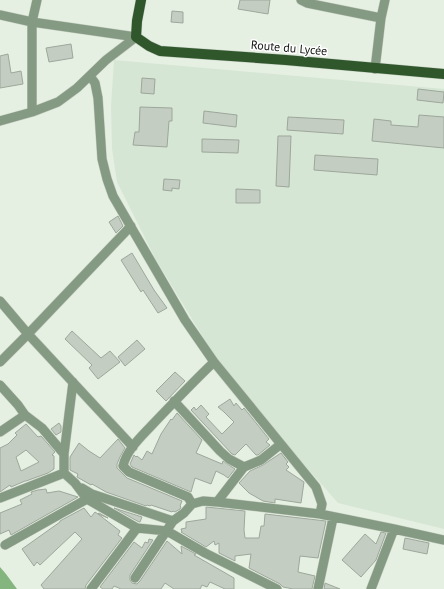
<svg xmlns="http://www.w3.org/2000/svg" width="444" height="589" viewBox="0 0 444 589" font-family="'PT Sans',sans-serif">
<rect width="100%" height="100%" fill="#e5f0e3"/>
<path fill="#d6e6d4" d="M114,60l330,29v440l-106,-26 -104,-118 -27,-41 -52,-86 -38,-76 -5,-33 -1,-43z"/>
<path fill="#85b57e" d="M0,567l6,7 11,15h-17z"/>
<path fill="#c3cdc1" stroke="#9da79b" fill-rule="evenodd" d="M240,0h30l-2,14 -30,-5z
M172,11l11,1v11l-12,-1z
M71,44l2,14 -24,4 -3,-14z
M8,54l3,19 10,-2 2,13 -23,4v-32z
M142,78l13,1 -1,15 -13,-1z
M418,89l26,3 -1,11 -26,-3z
M140,107l32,1v13h-3l-2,26 -34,-2 2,-13h4z
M204,111l33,4 -1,12 -33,-4z
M419,115l25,2v31l-72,-7 2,-22 17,2v4l27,2z
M288,117l56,3 -1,14 -56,-4z
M278,136h13l-2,51 -13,-1z
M202,139l37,1 -1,13 -36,-1z
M315,155l63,4 -1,16 -63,-5z
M164,179l16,1 -1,9 -7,-1v3l-9,-1z
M236,189l24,1v13h-24z
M118,216l5,10 -7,7 -7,-11z
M132,253l22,37 13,18 -9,5 -15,-23 -2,2 -20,-32z
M72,331l29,27 9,-7 10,11 -22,17 -9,-11 3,-3 -27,-26z
M137,340l8,9 -20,17 -7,-9z
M175,372l10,9 -19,20 -10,-10z
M230,399l4,7 2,-3 6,7 2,-2 25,31 -3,3 4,3 -12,10h-2l-10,-11 -11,11 -3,-1 -41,-44 3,-3 2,3 5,-5 8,9 -3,3 16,17 12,-12 -10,-10 -6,-5z
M177,413l25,27 -6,13 26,11 1,-3 12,8 -7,9 -4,-3 -8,-4 -5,13 -16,-6 -4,14 -59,-25 -2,-3 4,-9 2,2 1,-1 5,4 5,-9 5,3 9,-20 10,-15 1,1z
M59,423l2,3v6l-5,3 -5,-6z
M26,424l12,13 3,-1 14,16 -3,3 2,1v13l-6,4 -22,8h-1l-14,6 -1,-2 -10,7v-44l8,-4 9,-9 -2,-2zM26,450l13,12 -18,9 -5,-14z
M118,439l7,9 -5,9 -3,7v4l10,10 55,23 -2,5 1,1 -1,2 -5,3 -2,-1 -1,1 -21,-7 -1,1 -3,-1 -1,1 -40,-14 -14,-8 -1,1 -14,-8 1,-3 -8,-4v-13l9,-14 10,8 11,7z
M281,453l7,9 -2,2 3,3 -3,3 18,12 -3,21 -26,-4v4l-12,-2 -14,-8 -10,-10 11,-12 13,-6z
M46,489l1,4 12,-2 19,6 -67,38 -2,-5 -9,4v-21l22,-9 -2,-4 12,-6 -1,-2 7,-2z
M206,507l39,4 -1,19 1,8h14l2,-12h3l1,-12 61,7 -8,37 -18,-2 -2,16 17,4 -3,13h-19l-10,-2 -3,-3 -31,-16 2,-14 -16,2v5l-16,-8v-10l-4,2 -1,-4 -8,6 -25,-15h1l-1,-3 5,-1v-6l20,-3z
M84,508l7,9 4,-5 3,2 1,-1 9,5 -10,-4 22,17 -2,4 4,3 -36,47 -1,4h-41l-3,-4 41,-46 -7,-7 -35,33 -3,-3 -3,4 -12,-17 38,-27v-1z
M114,508l28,9 -2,5h-1z
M381,532l5,1 -10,27 -15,17 -19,-17 23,-26 11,10z
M405,538l24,5 -2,11 -24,-5z
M149,539l4,1 -23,35v5l2,3 5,1 3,-3 27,-40 15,13 -1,-8 15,8 -2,1 40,23v11h-9l-15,-7 -3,5 -5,-2 -2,4h-26l-9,-6 -4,6h-40l-7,-3 -2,3h-9l-3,-2 34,-45 8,6 3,-6 3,1z
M325,583l15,6h-16z"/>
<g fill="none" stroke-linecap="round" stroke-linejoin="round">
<g stroke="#c3cdc1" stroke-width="10">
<path id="minor" d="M301,0l6,3 74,15
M0,15l32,7 104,15
M375,69l6,-51 4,-18
M90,76l5,7 3,15 4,61 5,20 6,17 72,124 29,42 102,125 6,17 -2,10
M32,112v-90l5,-22
M0,121l32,-9 26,-10 19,-14 29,-28 30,-23
M0,301l28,33 105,113
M0,362l28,-28 103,-108
M0,385l18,20 7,10 17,13 22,26v19l11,10 12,16 50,29 30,3 38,22 72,36
M174,401l46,50 9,8 15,8 17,-7 20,-16
M0,432l25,-17
M64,454l9,-72
M82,488l10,6 81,27
M0,498l64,-25
M217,502l27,-35
M192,504l-4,-7 -59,-25 -6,-6c4,-17 19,-30 30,-42 20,-21 40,-42 61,-62
M5,545l82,-46
M135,578l38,-57 11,-8 8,-9 11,-3 14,1 103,12 74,15 50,11
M91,589l46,-61
M318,589l15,-71
M371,589l23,-60"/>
</g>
<g stroke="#c3cdc1" stroke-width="11">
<path id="major" d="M141,0l-4,21 -1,16 13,9 11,5 126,9 158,14"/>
</g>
<use href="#minor" stroke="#859a82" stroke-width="9"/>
<use href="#major" stroke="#30562b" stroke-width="10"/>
</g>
<g text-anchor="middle" stroke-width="3" stroke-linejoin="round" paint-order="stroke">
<g font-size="12" fill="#0f130e" stroke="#fff">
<text transform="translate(289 48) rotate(5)" y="4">Route du Lycée</text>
</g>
</g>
</svg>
